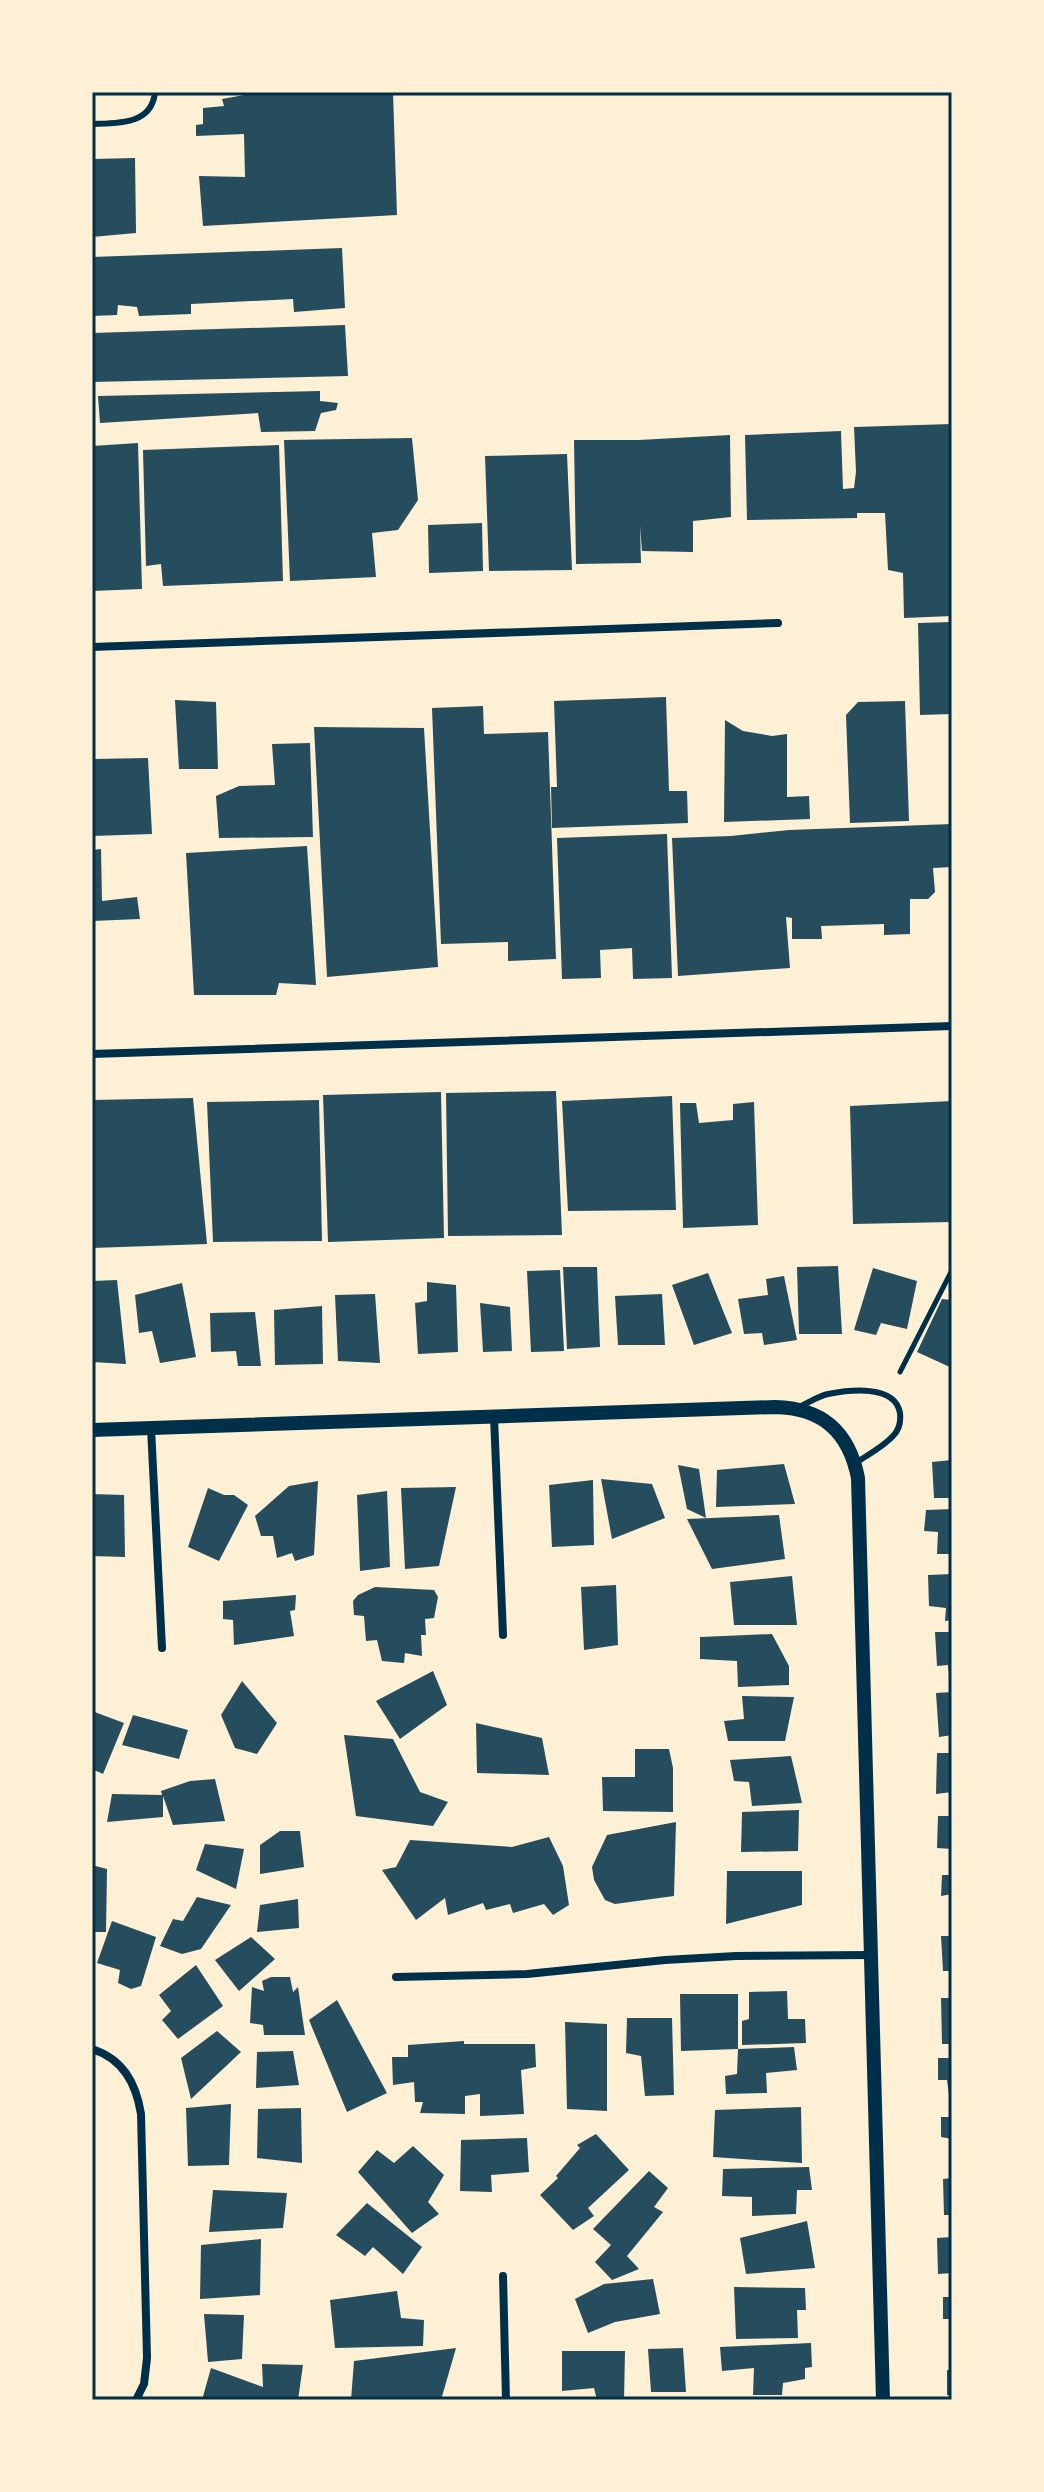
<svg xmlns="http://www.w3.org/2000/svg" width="1044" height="2492" viewBox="0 0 1044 2492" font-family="'Sofia Sans Condensed',sans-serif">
<rect width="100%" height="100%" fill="#fdf0d5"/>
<path fill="#264d5e" d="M244,92h149l4,123 -194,11 -4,-50 46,1 -1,-43 -48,2v-11l7,-1v-16l21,-2 -2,-7 22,-4z
M135,158l1,75 -44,4v-78z
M342,248l3,60 -51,4 -1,-13 -102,5v10l-52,2 -2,-9 -19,-2 -1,10 -25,1v-59z
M345,325l3,51 -256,6v-49z
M320,391v10l18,2 -2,7 -15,3 -6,18 -54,1 -3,-19 -158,10 -2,-27z
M952,424v192l-48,2 -1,-45 -15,-3 -3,-57h-28v5l-110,2 -2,-85 96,-4 2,58 11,-1 2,-16 -2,-45z
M730,435l1,82 -38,4v31l-51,-1 -2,-25 1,37 -65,1 -2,-124h65z
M412,438l6,62 -20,30 -26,3 4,44 -86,4 -6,-141z
M138,443l4,146 -50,2v-145z
M279,445l4,136 -120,5 -2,-22 -15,2 -3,-116z
M567,454l5,116 -83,1 -4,-115z
M482,523l1,48 -54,2 -1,-48z
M952,622v92l-32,1 -2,-92z
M666,697l3,94h18l1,32 -136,5 -1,-41h6l-3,-86z
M175,700l41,2 2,67h-39z
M905,701l4,120 -59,2 -4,-108 12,-13z
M483,706l1,28 64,-2 8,227 -48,2v-19l-67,2 -9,-236z
M725,720l18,11 29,5 15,-2v63l22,-1 1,23 -86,3z
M314,727l110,1 14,239 -111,10z
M310,743l3,94 -94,1 -3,-42 23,-10 36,-1 -3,-41z
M148,758l4,76 -60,2v-77z
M952,824v43l-19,1 2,24 -7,7h-18v35l-26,1v-11l-63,2 1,13h-30v-21l-6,-1 4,51 -112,8 -6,-138 59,-2 58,-6z
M667,834l5,144 -39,1 -1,-31 -32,2 1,28 -39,1 -5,-141z
M307,846l9,139 -37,-2 -3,12h-82l-8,-142z
M101,849l1,52 35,-4 3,22 -48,2v-71z
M556,1091l6,144 -114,1 -2,-143z
M441,1092l3,146 -116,4 -5,-147z
M672,1096l4,114 -108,1 -6,-110z
M193,1098l14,146 -115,4v-148z
M319,1100l3,141 -109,1 -6,-140z
M952,1101v121l-99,2 -3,-118z
M754,1102l4,123 -75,3 -3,-125h16l3,20 34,-3v-16z
M838,1266l4,68h-43l-2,-67z
M563,1267h34l3,80 -33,2z
M873,1268l44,13 -10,48 -26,-6 -5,12 -22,-5z
M560,1270l4,81 -33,1 -4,-81z
M708,1273l24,60 -38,12 -22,-60z
M784,1276l13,64 -33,5 -2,-12 -18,1 -6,-35 30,-4 -2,-16z
M117,1280l9,84 -34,-2v-81z
M427,1282l29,3 2,67 -40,2 -3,-51 12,-2z
M182,1283l14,74 -36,6 -8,-32 -13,2 -4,-38z
M375,1294l5,69 -42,-2 -3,-66z
M662,1294l3,51h-47l-3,-49z
M942,1299l10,1v68l-35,-16z
M480,1303l30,4 2,44 -29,1z
M322,1306l1,58 -48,1 -1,-55z
M255,1312l6,54h-23l-2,-15 -25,1 -1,-39z
M952,1460v38h-18l-2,-36z
M784,1464l11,40 -79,3 1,-37z
M678,1465l21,4 7,49 -19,-9z
M601,1479l51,5 13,34 -53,21z
M593,1480l1,65 -42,2 -3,-62z
M318,1481l-4,74 -19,6 -3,-8 -15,5 -4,-22h-12l-6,-20 34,-30z
M456,1487l-17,79 -34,3 -4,-81z
M208,1488l16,7h10l14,10 -29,56 -31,-14z
M387,1491l3,76 -30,4 -3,-76z
M92,1494l32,1 1,62 -33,-1z
M952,1509v45h-15l1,-22 -14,-1 2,-21z
M779,1515l6,44 -73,10 -25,-50z
M952,1574v46l-7,1 1,-13 -17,-2 -1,-31z
M792,1576l5,49h-63l-4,-43z
M616,1585l2,60 -34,5 -3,-63z
M375,1587l59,3 4,7 -4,21 -9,1 1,16h-5l1,21 -17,-3 -1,10 -22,-2 -5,-21 -11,1 -2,-25 -10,-1 -1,-14 5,-6z
M296,1595l-1,15 -5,1 4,25 -60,9 -1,-25 -10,-1v-18z
M935,1632h17v53h-2l-2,-20 -11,1z
M772,1634l17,32v19l-51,2 -1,-26 -37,-2v-22z
M433,1671l14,34 -47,34 -24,-38z
M242,1681l35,42 -20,31 -22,-6 -14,-33z
M952,1692v43l-13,2 -3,-44z
M742,1696l52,1 -9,44h-57l-4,-20 20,-2z
M92,1711l32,12 -21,51 -11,-5z
M133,1715l55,15 -9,29 -57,-14z
M476,1723l66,15 7,37 -72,-2z
M344,1735l49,4 27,53 28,10 -15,24 -77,-10z
M635,1749h34l4,19v44l-70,-1 -1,-34h33z
M937,1753h15v39l-16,2z
M791,1756l11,47 -50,3 -3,-24 -15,-1 -4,-21z
M215,1779l10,42 -52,4 -10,-29v21l-56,5 5,-28 50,1 -1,-4 29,-10z
M799,1810l-1,41 -57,1 1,-40z
M938,1816h14v33l-15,-1z
M676,1822l-2,74 -59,8 -10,-4 -11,-20 -2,-13 15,-32z
M280,1831h20l4,36 -44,7v-29z
M549,1837l14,29 6,39 -16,10 -9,-11 -31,9 -3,-9 -24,6 -3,-7 -35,12 -3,-17 -29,22 -34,-50 14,-3 14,-27 102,7z
M205,1844l39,5 -8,40 -40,-19z
M92,1865l15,4 -1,63h-14z
M727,1871h75v34l-76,19z
M942,1875h10v19l-11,2z
M197,1897l34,8 -30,44 -19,5 -22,-8 13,-27 10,2z
M298,1899l1,29 -42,4 3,-27z
M112,1921l44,16 -15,49 -10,3 -13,-6 2,-13 -23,-7z
M941,1936h11v35h-9z
M251,1937l24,22 -36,32 -24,-31z
M196,1965l27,41 -45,33 -16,-19 9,-9 -12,-16z
M271,1977h19l3,15 5,-5 7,48h-41l-1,-10 -13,-2 2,-36 12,4 -2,-10z
M787,1991l1,28h17l1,24 -64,2v-24l7,-2v-27z
M680,1994h58v55l56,-2 3,23 -31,3 1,20 -41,1 -1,-18 12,-2 1,-25 -57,2z
M941,1998h11v46h-10z
M337,2000l50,93 -40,19 -38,-92z
M627,2018h45l2,77 -29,1 -4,-40 -15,-3z
M565,2022l42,2v87l-40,-2z
M217,2031l24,21 -50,47 -10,-41z
M464,2041v3h71l1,23 -15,3 3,44 -44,2v-22l-15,2v18l-45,-1 3,-11h-8l-1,-20 -21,3 -1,-28h16v-12z
M293,2051l6,34 -43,3 1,-36z
M938,2058h14v43l-2,1 -3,-22h-9z
M231,2104l-2,61 -41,1 -2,-58z
M801,2107l1,56 -89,-6 2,-47z
M301,2108l1,55 -45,-5 1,-49z
M941,2117h11v22l-11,-2z
M596,2134l33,36 -41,38 6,8 -21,14 -33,-35 18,-17 -2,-2 24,-28 -3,-3z
M527,2138l2,34 -38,3 1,17 -32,-1 1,-51z
M413,2146l31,29 -16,27 11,12 -27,19 -54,-61 19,-22 17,13z
M809,2167l3,23h-15l-1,24 -44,2v-19l-30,-1 1,-27z
M649,2171l19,17 -14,19 9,5 -36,44 12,13 -27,11 -17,-18 16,-17 -18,-16z
M952,2178v37h-8l-1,-36z
M213,2190l74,3 -4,35 -74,4z
M367,2203l55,44 -19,27 -30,-27 -8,9 -29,-21z
M807,2221l8,47 -69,6 -6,-36z
M952,2237v36l-14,1 -1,-36z
M261,2239l-1,56 -60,4 1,-54z
M653,2279l7,35 -45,8 -27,11 -13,-34 29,-15z
M734,2287l71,1 1,22h-9l1,28 -62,1z
M397,2291l4,27 23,2 -1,26 -88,2 -5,-48z
M943,2297h9v22h-9z
M204,2314l40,1 -2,44 -34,3z
M811,2343l1,24 -7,1v11l-22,4 -1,12h-29l1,-27 -32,3 -2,-24z
M456,2348l-15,52h-90l3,-39z
M683,2348l3,44h-35l-3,-43z
M562,2351h63l-1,49h-27l-3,-12 -32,3z
M262,2364l41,1 -5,35h-96l9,-32 52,19z
M947,2370h5v25h-5z"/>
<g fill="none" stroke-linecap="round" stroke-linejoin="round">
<path stroke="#003049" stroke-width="5" d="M900,1372l52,-102"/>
<path stroke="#003049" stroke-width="6" d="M92,124c26,-1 60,1 63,-32
M799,1407c9,-4 19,-11 29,-13 21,-4 67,-10 72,19 1,9 -1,17 -7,23 -10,11 -24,18 -36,26"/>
<path stroke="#003049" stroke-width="8" d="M92,647l686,-24
M92,1054l860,-28
M494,1417l9,218
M151,1428l11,220
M396,1977l131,-3 138,-14 71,-4 135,-1
M92,2049c31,10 44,34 49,65l6,244 -3,26 -8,16
M503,2276l3,124"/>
<path stroke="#003049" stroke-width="14" d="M92,1430l683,-23c48,1 74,25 83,71l25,922"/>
</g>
<rect width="1044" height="2492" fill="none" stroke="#fdf0d5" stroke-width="188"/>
<rect x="94" y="94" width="856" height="2304" fill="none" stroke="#003049" stroke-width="3"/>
</svg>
